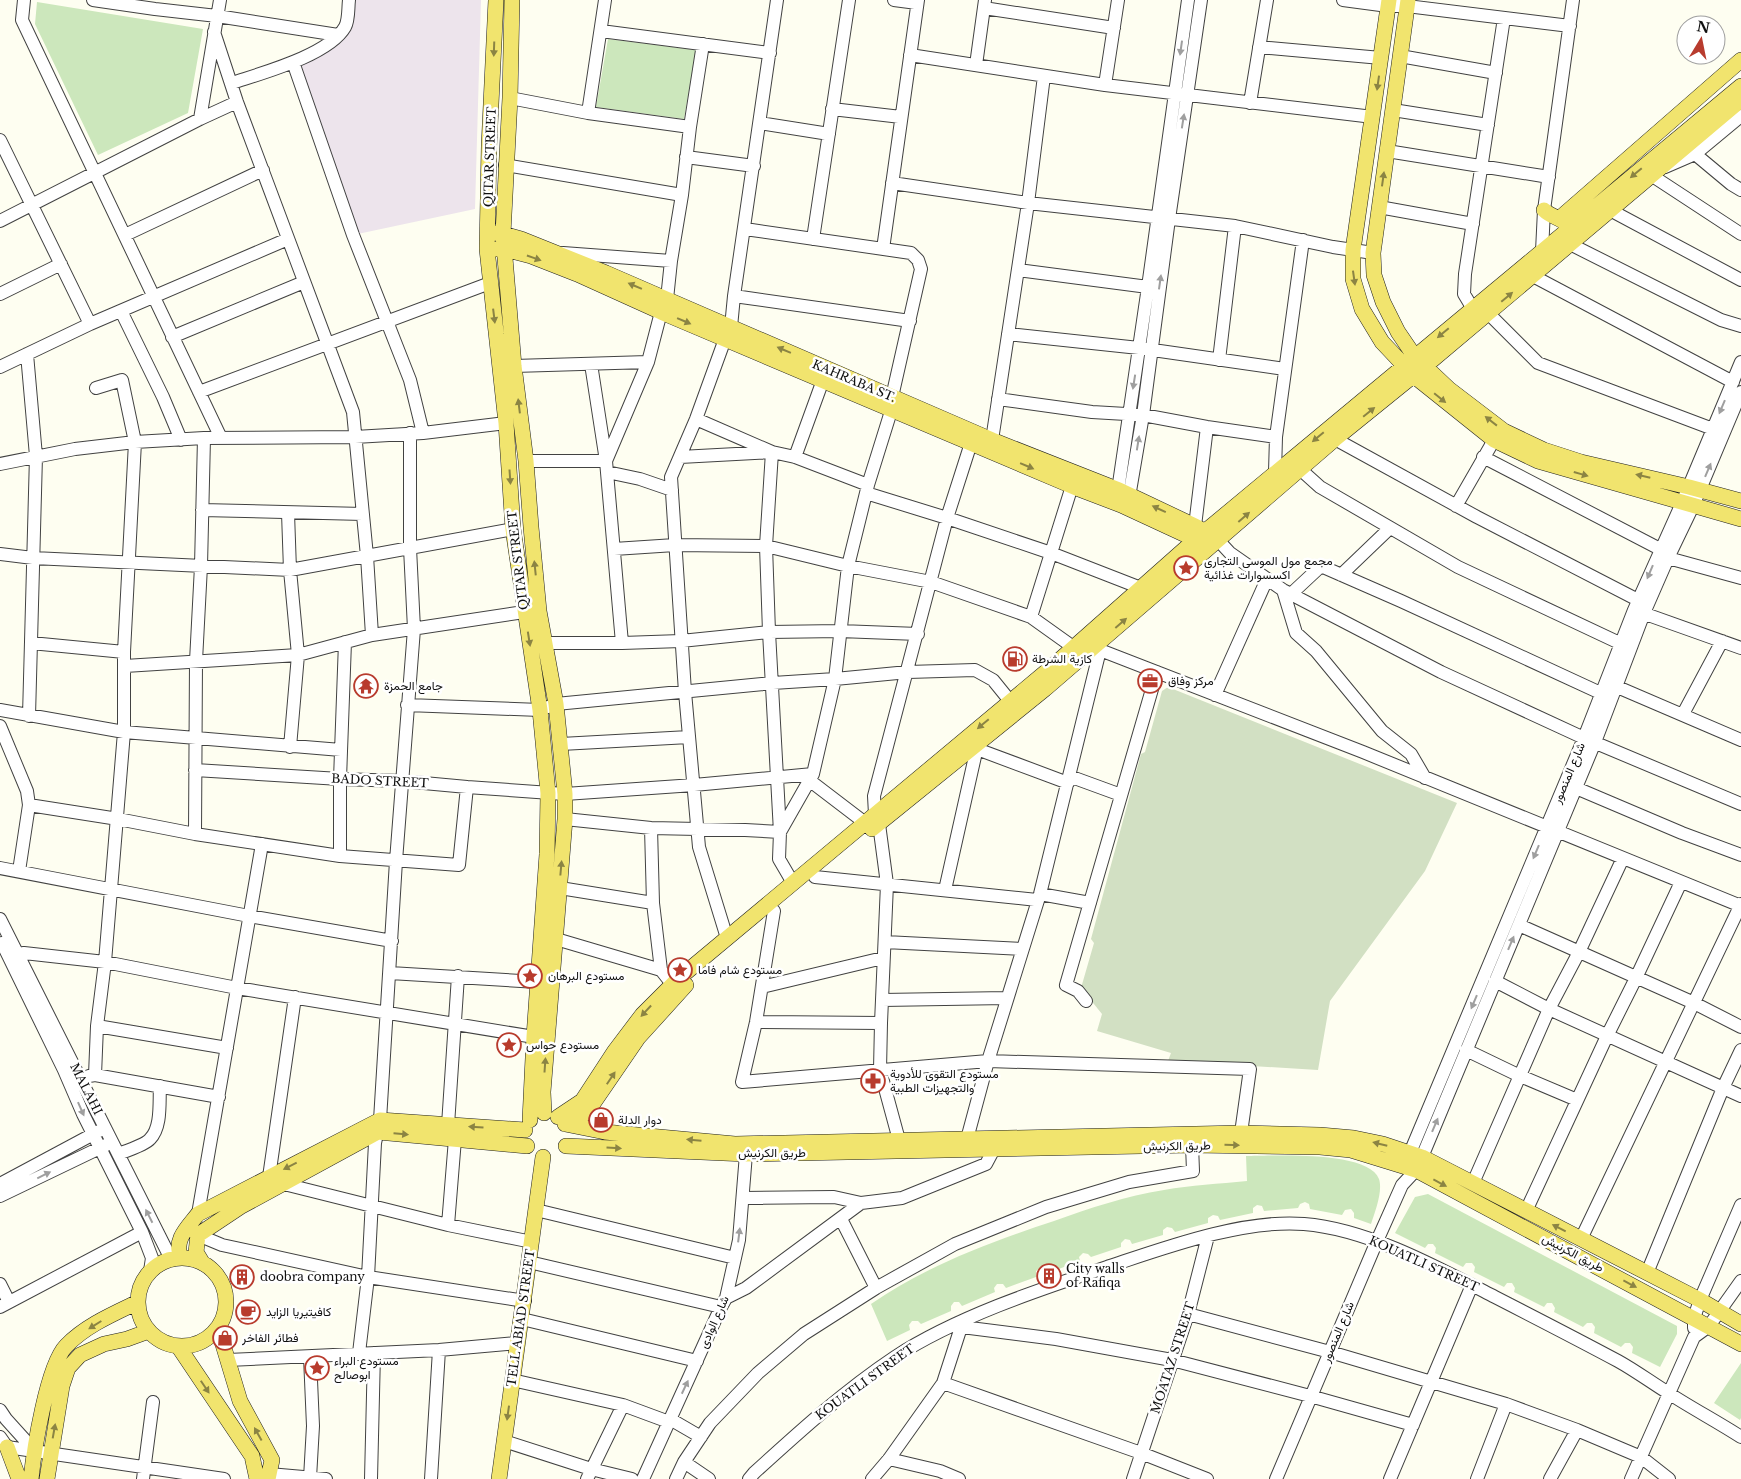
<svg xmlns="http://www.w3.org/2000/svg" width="1741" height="1479" viewBox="0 0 1741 1479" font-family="'Libre Baskerville',Vazirmatn,serif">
<rect width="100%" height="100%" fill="#fefef1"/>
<path fill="#ede4ec" d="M349,0h132l-6,209 -122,26 -60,-173 45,-27z"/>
<path fill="#cce7bc" d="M37,2l166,27 -15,84 -90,42 -63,-131z
M608,39l88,11 -12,69 -88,-12z
M1246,1156c27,0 122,-6 133,23 4,12 -4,33 -8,45l-17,-6v-5l-3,-4 -6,1 -3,5 -32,-6 -1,-5 -4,-2 -5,2 -2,4 -34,3 -2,-5 -5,-1 -4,3v5l-33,7 -2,-4 -5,-1 -5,3v5l-33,9 -3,-4 -5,-1 -4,3v5l-31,9 -2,-4 -5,-1 -4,4v4l-30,10 -3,-3 -5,-1 -4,4 1,4 -32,12 -3,-5h-5l-4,3v6l-30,11 -3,-4h-6l-3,4 1,4 -33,14 -3,-4h-5l-3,4v5l-30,13 -3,-3h-6l-3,4 1,5 -23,11 -16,-37c55,-38 119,-62 183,-83 36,-13 72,-25 110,-31 27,-5 55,-6 83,-9z
M1428,1194l249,132v8l-17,33 -28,-14 1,-6 -3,-4h-5l-4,4 -27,-14 1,-6 -3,-4h-5l-4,4 -29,-15 1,-4 -3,-5h-5l-3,4 -30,-15 1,-4 -3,-5h-5l-3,4 -30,-15 1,-5 -3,-4h-6l-3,4 -28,-14 1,-5 -3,-4h-5l-3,4 -30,-15 20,-36z
M1741,1363v55l-1,2 -26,-17z"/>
<path fill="#d2e0c3" d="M1168,687l289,116 -32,68 -95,130 -12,69 -150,-9 3,-8 -74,-22 5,-17 -21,-26 13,-45 -3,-4 50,-185 4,-2 17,-61z"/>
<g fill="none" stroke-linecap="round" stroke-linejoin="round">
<g stroke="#424242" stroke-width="14">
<path id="minor" d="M24,0l-2,20 199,418
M93,0l62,9 62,7 121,19
M894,0l23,3
M1343,0l45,6h19l163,20
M984,8l130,20
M601,31l169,22
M214,32l23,70 116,310 14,144 5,79
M1259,47l122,11
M910,55l195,30 268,32
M1400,56l96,17
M293,62l60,173 57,145 13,53
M976,65l9,-65
M232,83c30,-10 97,-28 113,-56 4,-7 3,-19 4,-27
M1105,85l13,-85
M510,98l78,15 102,14
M1250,103l17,-103
M832,109l69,8
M1393,110l95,15
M588,113l17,-113
M200,119l20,-119
M760,123l69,11
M0,140l90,184
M1387,151l162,26
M1695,154l36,30 10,6
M686,157l68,9
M505,165l177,30
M1665,167l30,-13 46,-38
M1651,175l90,59
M892,183l136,20 207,23 98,21 40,6
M1379,207l94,17
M1610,210l131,70
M0,221l200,-102 37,-17
M125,235l138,-65
M813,239l36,-239
M1570,244l151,76 20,6
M883,249l35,-249
M1542,251l2,-41 29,-210
M563,253l108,8
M1018,270l130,17
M1533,276l200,106
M0,294l61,-30
M734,296l176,25
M1473,309l-9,-15 1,-20 39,-256
M121,311l42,86 18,43
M1488,313l50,50 175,66
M1008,334l131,14 146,21
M172,337l132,-55
M27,354l9,102 -7,260
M1219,360l16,-134
M591,364l15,97 16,182
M514,366l134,-4
M0,367l90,-43 198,-85
M199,392l291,-109
M998,399l94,13 51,3 64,12 69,10
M696,419l76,33 -6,94 3,86 11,200 -1,27 14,24
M1335,439l142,78 161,83
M988,449l4,-9 36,-237 16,-127
M680,457l92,-5 23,5 73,28
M795,457l28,-77
M1483,457l177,92 8,9 73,20
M526,461h80l42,-99 13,-50 6,-13 4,-38 11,-66 8,-68 13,-83
M0,464l75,-15 60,-7 69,-4 151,-1 68,-4 83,-10
M1300,469l20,18 138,80 170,80
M607,472l33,7 32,11
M1275,472l1,-35 27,-197
M866,493l81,25 104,35 90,35
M1117,497l31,-210 40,-287
M1128,503l15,-88 26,-196 32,-219
M1456,506l38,-66
M202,510l161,4
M288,513l2,57 8,85 -8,92
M1195,526l12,-99
M1218,540l12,13 53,37 158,82 143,66 157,66
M614,549l61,-4 91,1 82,20 83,16 100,35 42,30 6,9
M0,554l33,4 257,12 223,-41
M1341,575l49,-47
M1283,590l13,43 20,18 66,80 29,23 14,24
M1291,594l30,-28 80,35 206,95
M1637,611l104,37
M1031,617l41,-131
M31,643l93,9
M545,643h77l59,-2 88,-9 71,-1 78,3
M1100,650l263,102 378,154
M125,666l173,-11 74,-20 152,-23
M1608,683l133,57
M1215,695l52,-116
M407,705l133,5 16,-6 217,-21 62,-4 73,-7 67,-2 18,10 17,21
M0,710l124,22 217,18
M1683,714l39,-73
M0,726l27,65 2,14 -10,66
M561,744l128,-7
M977,749l91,34
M195,770l145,9 62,2 65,6 98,7 129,-9 119,-11
M1069,776l52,19
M809,780l55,42
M1576,788l106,45 59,22
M29,805l89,14 77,15 145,22 119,9 8,-78
M875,814l-1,-18 73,-278 24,-75
M565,819l86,9 94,2 35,2 33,-58 22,-95 13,-113 20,-81 24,-77v-11l29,-128 -3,-9 -7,-7 -166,-24
M879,824l8,60 -6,139 -1,47 19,70
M651,828l2,75 8,67 11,14
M195,834l1,-173 5,-95 3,-128
M340,856v-77l5,-137
M0,868l249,48 143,25
M815,877l222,23
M560,888l93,15
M945,890l33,-147
M1040,894l50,9
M774,911l-18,111 -14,60 246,-21 262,8 -9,64
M0,919l171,340
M1519,925l175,78 47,24
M727,938l-28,-91 -14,-155 -14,-215 25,-58 29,-80 6,-12 3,-31 43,-296
M556,939l105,31
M885,942l137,7
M2,943l62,127 19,44 59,118 10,26 -2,13
M18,954l6,-1 81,9 132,26 297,49
M390,973l148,9
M1495,981l54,28 192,87
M762,987l121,-29
M882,1000l125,-2
M1086,1001l-8,-10 -12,-6 91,-313
M756,1022l125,1
M97,1026l130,22
M1466,1050l52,25 59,25
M95,1075l2,-49 8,-64 19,-230v-80l11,-210 -13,-62 -26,8
M89,1076l6,-1 124,22
M448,1125l10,-149
M967,1147v-8l21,-78 52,-167 60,-244 -1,-7
M118,1154c8,-3 27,-9 32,-15 12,-12 9,-37 10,-53
M1407,1160l177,-422 50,-128 48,-107 59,-141
M269,1177l26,-180
M1473,1183l76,-174 30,-57 44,-94
M0,1184l99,-53
M280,1185h8l160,40 84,17
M0,1196l106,-51
M743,1198l91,-1 27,6
M536,1210l199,48
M1526,1211l81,-175 29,-58 45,-96
M198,1214l64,-370
M841,1219l35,69
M448,1225l7,-86
M198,1235l24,10 146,32 157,24
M1581,1239l160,-335
M529,1262l192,45
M1647,1273l76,-185 18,-38
M0,1284l9,18
M726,1298l20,-10 115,-85 41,-5 84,-34 8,-15
M0,1307l142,-75
M1188,1314l142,38 176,52 71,26 64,27 28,22
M522,1319l175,42
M962,1327l94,12 116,21 138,36 103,29
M1694,1328v-10l6,-18 41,-95
M359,1353l9,-76 7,-134 5,-23 16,-259 18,-232 -4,-81v-115
M228,1360l211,-10 78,-7
M512,1380l111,25
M943,1383l198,70 66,26
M0,1410l6,9 28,31
M670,1419l31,18
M0,1437l7,10 217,32
M504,1441l87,28 41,10
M889,1459l51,12 19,8
M684,1462l25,17
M262,1477l7,-3 57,5
M310,1478l3,-52 -3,-69
M143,1479l10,-77
M371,1479l3,-126
M431,1479l8,-129
M587,1479l36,-74 46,17
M643,1479l78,-172 5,-9 13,-58 7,-86
M676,1479l8,-17 26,-39 48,-50 46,-39 72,-46 79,-44 91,-37 83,-25 64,-11 -1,-26
M749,1479l5,-6c45,-41 90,-82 141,-116 61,-40 146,-68 215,-91 57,-19 134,-47 194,-42 64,5 135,44 191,73 41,21 82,42 123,64 18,10 34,22 52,33 23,15 48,28 71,43
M872,1479l17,-20 54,-76 20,-62
M1133,1479l55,-165 20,-78
M1276,1479l101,-238 25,-56 14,-15 6,-13 173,-415 49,-129 24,-55 25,-52 48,-114
M1390,1479l82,-194
M1477,1479l29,-75
M1550,1479l27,-49
M1631,1479l63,-142 15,-11 32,-45"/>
</g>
<g stroke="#202020" stroke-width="16">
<path id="major" d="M496,0l-7,146 -2,103 19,174 7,106 27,181 8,83 -1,61 -13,183 -4,83
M512,0l-2,98 -7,136 11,132 12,95 5,66 8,84 17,93 9,90v25l-22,273 1,21
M1389,0l-36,250v29l9,30 20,33 32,34 80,64 44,21 203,58
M1408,0l-35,253 1,22 9,27 15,30 17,25 34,32 55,42 40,19 37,12 108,25 52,14
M1544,210c7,7 15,7 21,13
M1560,218l181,-158
M495,233l8,1 18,5 85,34 386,167 127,50 76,36 17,10
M496,249h8l27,7 46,18 84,38 418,177 42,16 82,38
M872,829l173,-140 290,-250 89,-72 317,-267
M558,1117l24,-16 32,-49 28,-37 36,-36 369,-308 149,-132 545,-453
M565,1124l15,-6 10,-10 48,-70 48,-53
M565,1124l40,8 130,12 506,-11 79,2 34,3 29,6 39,13 278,143 41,24
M566,1146l180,8 446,-9 128,2 31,3 65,20 325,174
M138 1302a44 44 0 1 1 88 0a44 44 0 1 1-88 0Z
M181,1258c-8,-18 7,-31 17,-44l182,-94 145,10
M202,1262l-6,-10 2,-17 42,-28 138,-75 149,14
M218,1328l22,73 32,59 -4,19
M178,1346l74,110 5,23
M7,1447l12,32
M31,1479c3,-29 16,-113 35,-133 19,-20 47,-32 72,-44
M47,1479l15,-93 6,-18 12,-13 24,-11 23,-5 22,-8
M499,1479c15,-107 30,-214 44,-322"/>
</g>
<use href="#minor" stroke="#fff" stroke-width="12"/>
<use href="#major" stroke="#f1e46e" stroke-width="15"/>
</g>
<defs><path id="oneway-solid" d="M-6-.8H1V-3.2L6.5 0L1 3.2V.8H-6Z" transform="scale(1.25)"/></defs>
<g fill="#9f9f9f">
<use href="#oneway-solid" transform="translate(1181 48) rotate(98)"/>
<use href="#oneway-solid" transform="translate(1183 121) rotate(-81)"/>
<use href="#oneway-solid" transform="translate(1160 282) rotate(-82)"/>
<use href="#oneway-solid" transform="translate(1134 382) rotate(99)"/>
<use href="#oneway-solid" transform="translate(1722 407) rotate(113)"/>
<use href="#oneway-solid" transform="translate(1138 443) rotate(-81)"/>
<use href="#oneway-solid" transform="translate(1708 470) rotate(-67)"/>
<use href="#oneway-solid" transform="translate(1650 572) rotate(113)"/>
<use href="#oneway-solid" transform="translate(1536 852) rotate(113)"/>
<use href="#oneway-solid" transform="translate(1511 943) rotate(-67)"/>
<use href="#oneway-solid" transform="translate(1474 1002) rotate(113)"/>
<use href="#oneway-solid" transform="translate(81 1109) rotate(66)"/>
<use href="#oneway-solid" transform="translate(1435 1125) rotate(-67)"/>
<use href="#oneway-solid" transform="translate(44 1175) rotate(-26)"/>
<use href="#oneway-solid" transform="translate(149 1216) rotate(-117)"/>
<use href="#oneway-solid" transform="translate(739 1235) rotate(-83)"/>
<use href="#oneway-solid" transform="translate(685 1387) rotate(-65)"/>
</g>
<g fill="#8b8443">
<use href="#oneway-solid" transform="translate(494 49) rotate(92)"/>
<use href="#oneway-solid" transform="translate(1378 83) rotate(98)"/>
<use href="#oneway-solid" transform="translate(1636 173) rotate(140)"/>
<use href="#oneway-solid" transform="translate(1383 179) rotate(-82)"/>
<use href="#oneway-solid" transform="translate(534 258) rotate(19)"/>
<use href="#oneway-solid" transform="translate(1354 278) rotate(82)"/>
<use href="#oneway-solid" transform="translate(635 286) rotate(-157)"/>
<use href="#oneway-solid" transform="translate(1507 297) rotate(-40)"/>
<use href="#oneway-solid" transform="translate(494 316) rotate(83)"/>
<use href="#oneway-solid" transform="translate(684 321) rotate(23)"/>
<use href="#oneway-solid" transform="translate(1443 333) rotate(140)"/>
<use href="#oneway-solid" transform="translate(784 350) rotate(-157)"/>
<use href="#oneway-solid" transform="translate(1440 398) rotate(39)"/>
<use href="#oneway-solid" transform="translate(519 406) rotate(-97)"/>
<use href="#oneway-solid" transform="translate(1369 412) rotate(-39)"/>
<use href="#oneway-solid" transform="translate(1491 421) rotate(-142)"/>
<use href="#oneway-solid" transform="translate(1318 437) rotate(140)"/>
<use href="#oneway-solid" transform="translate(1027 466) rotate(23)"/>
<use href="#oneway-solid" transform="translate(1581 474) rotate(16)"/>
<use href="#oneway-solid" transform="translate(1643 476) rotate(-167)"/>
<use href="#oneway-solid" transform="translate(510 477) rotate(86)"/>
<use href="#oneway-solid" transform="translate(1159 509) rotate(-155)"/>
<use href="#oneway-solid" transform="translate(1244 517) rotate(-41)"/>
<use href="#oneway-solid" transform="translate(535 568) rotate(-96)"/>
<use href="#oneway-solid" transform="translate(1121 623) rotate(-41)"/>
<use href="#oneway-solid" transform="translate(529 639) rotate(81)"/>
<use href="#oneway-solid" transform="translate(983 724) rotate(140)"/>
<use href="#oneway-solid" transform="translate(561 868) rotate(-85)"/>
<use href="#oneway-solid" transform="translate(646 1011) rotate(133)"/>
<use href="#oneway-solid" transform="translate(545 1065) rotate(-86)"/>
<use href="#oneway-solid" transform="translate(611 1078) rotate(-56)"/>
<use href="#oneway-solid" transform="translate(476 1127) rotate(-176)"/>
<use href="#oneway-solid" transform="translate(401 1134) rotate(5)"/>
<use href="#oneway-solid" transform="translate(694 1140) rotate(-175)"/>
<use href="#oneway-solid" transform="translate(1380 1144) rotate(-166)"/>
<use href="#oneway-solid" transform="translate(1232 1145) rotate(1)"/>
<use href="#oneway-solid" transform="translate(614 1148) rotate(3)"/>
<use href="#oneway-solid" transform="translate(290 1166) rotate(153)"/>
<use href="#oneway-solid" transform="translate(1440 1183) rotate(28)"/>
<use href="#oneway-solid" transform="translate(1559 1228) rotate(-153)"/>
<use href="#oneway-solid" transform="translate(1630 1284) rotate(28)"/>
<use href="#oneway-solid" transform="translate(95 1325) rotate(148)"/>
<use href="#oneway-solid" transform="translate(205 1387) rotate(56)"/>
<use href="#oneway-solid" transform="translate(508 1413) rotate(98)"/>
<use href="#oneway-solid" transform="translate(54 1431) rotate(-80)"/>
<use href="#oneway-solid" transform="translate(258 1434) rotate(-119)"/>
</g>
<defs>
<g id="sight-ring" transform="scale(1.25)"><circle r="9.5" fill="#fff" stroke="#b83b2d" stroke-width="1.5"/><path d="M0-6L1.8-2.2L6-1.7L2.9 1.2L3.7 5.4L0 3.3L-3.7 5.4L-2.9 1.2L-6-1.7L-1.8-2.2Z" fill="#b83b2d"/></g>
<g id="fuel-ring" transform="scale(1.25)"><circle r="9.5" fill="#fff" stroke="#b83b2d" stroke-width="1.5"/><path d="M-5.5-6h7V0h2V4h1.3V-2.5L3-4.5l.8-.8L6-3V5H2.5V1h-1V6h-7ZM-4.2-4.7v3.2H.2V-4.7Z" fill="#b83b2d"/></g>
<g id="office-ring" transform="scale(1.25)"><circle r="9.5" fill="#fff" stroke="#b83b2d" stroke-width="1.5"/><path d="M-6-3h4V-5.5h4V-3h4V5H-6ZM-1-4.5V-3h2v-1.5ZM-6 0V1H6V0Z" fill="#b83b2d"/></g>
<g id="temple-ring" transform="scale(1.25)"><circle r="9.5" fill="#fff" stroke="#b83b2d" stroke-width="1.5"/><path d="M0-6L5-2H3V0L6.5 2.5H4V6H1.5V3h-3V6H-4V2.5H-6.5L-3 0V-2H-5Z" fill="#b83b2d"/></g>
<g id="pharmacy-ring" transform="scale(1.25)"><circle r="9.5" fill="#fff" stroke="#b83b2d" stroke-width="1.5"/><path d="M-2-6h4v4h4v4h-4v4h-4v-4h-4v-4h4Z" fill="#b83b2d"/></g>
<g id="shop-ring" transform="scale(1.25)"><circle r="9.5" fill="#fff" stroke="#b83b2d" stroke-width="1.5"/><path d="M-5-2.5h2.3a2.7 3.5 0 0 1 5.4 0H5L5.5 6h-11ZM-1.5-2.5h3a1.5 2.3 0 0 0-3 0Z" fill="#b83b2d"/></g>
<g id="building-ring" transform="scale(1.25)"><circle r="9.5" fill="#fff" stroke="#b83b2d" stroke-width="1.5"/><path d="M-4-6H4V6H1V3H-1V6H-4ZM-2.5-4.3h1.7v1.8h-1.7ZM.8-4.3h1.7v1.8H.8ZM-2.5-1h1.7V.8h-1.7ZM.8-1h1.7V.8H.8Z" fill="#b83b2d"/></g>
<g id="cafe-ring" transform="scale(1.25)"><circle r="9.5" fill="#fff" stroke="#b83b2d" stroke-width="1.5"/><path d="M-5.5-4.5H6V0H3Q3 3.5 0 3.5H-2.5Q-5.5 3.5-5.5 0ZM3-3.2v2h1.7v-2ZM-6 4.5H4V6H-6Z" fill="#b83b2d"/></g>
</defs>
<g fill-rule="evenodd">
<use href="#sight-ring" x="1186" y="568"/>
<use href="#fuel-ring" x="1015" y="659"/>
<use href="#office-ring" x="1150" y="681"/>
<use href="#temple-ring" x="366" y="686"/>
<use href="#sight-ring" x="680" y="970"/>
<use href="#sight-ring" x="530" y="976"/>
<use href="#sight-ring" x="509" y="1045"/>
<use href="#pharmacy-ring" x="873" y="1081"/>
<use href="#shop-ring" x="601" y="1120"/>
<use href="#building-ring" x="1049" y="1276"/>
<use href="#building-ring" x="242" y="1277"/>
<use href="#cafe-ring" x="248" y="1312"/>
<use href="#shop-ring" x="225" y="1338"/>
<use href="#sight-ring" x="317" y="1368"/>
</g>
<g text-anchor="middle" stroke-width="5" stroke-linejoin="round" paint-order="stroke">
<g font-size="12" fill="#0f0f0f" stroke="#fff">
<text transform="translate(490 157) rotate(-88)" y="4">QITAR STREET</text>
<text transform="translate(854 381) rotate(23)" y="4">KAHRABA ST.</text>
<text transform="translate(518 560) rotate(-97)" y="4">QITAR STREET</text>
<text transform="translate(1569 773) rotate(-67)" y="4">شارع المنصور</text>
<text transform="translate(380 781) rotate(3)" y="4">BADO STREET</text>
<text transform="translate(86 1089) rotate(63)" y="4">MALAHI</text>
<text transform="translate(1177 1146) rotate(-1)" y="4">طريق الكرنيش</text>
<text x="772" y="1157">طريق الكرنيش</text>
<text transform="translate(1573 1253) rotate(28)" y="4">طريق الكرنيش</text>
<text transform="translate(1424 1264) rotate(24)" y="4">KOUATLI STREET</text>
<text transform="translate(521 1318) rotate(-82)" y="4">TELL ABIAD STREET</text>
<text transform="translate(714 1322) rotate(-66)" y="4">شارع الوادى</text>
<text transform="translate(1338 1332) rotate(-67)" y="4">شارع المنصور</text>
<text transform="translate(1173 1358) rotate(-72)" y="4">MOATAZ STREET</text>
<text transform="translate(865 1382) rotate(-36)" y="4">KOUATLI STREET</text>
</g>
<g font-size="12" fill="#0f0f0f" stroke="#fff" text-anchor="start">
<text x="1204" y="565">مجمع مول الموسى التجاري<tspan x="1204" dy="14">اكسسوارات غذائية</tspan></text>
<text x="1032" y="663">كازية الشرطة</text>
<text x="1168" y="685">مركز وفاق</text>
<text x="384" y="690">جامع الحمزة</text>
<text x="698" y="974">مستودع شام فاما</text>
<text x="548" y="980">مستودع البرهان</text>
<text x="526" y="1049">مستودع حواس</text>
<text x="890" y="1078">مستودع التقوى للأدوية<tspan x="890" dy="14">والتجهيزات الطبية</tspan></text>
<text x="618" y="1124">دوار الدلة</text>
<text x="1066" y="1273">City walls<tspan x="1066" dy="14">of Rafiqa</tspan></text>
<text x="260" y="1281">doobra company</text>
<text x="266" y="1316">كافيتيريا الزايد</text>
<text x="242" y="1342">فطائر الفاخر</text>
<text x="334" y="1365">مستودع البراء<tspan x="334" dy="14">ابوصالح</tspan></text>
</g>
</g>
<g transform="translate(1701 40) rotate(10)"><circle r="24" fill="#ffffff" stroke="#9f9f9f"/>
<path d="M0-4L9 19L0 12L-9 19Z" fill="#b83b2d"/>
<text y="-8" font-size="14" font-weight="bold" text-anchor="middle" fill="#0f0f0f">N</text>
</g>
</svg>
